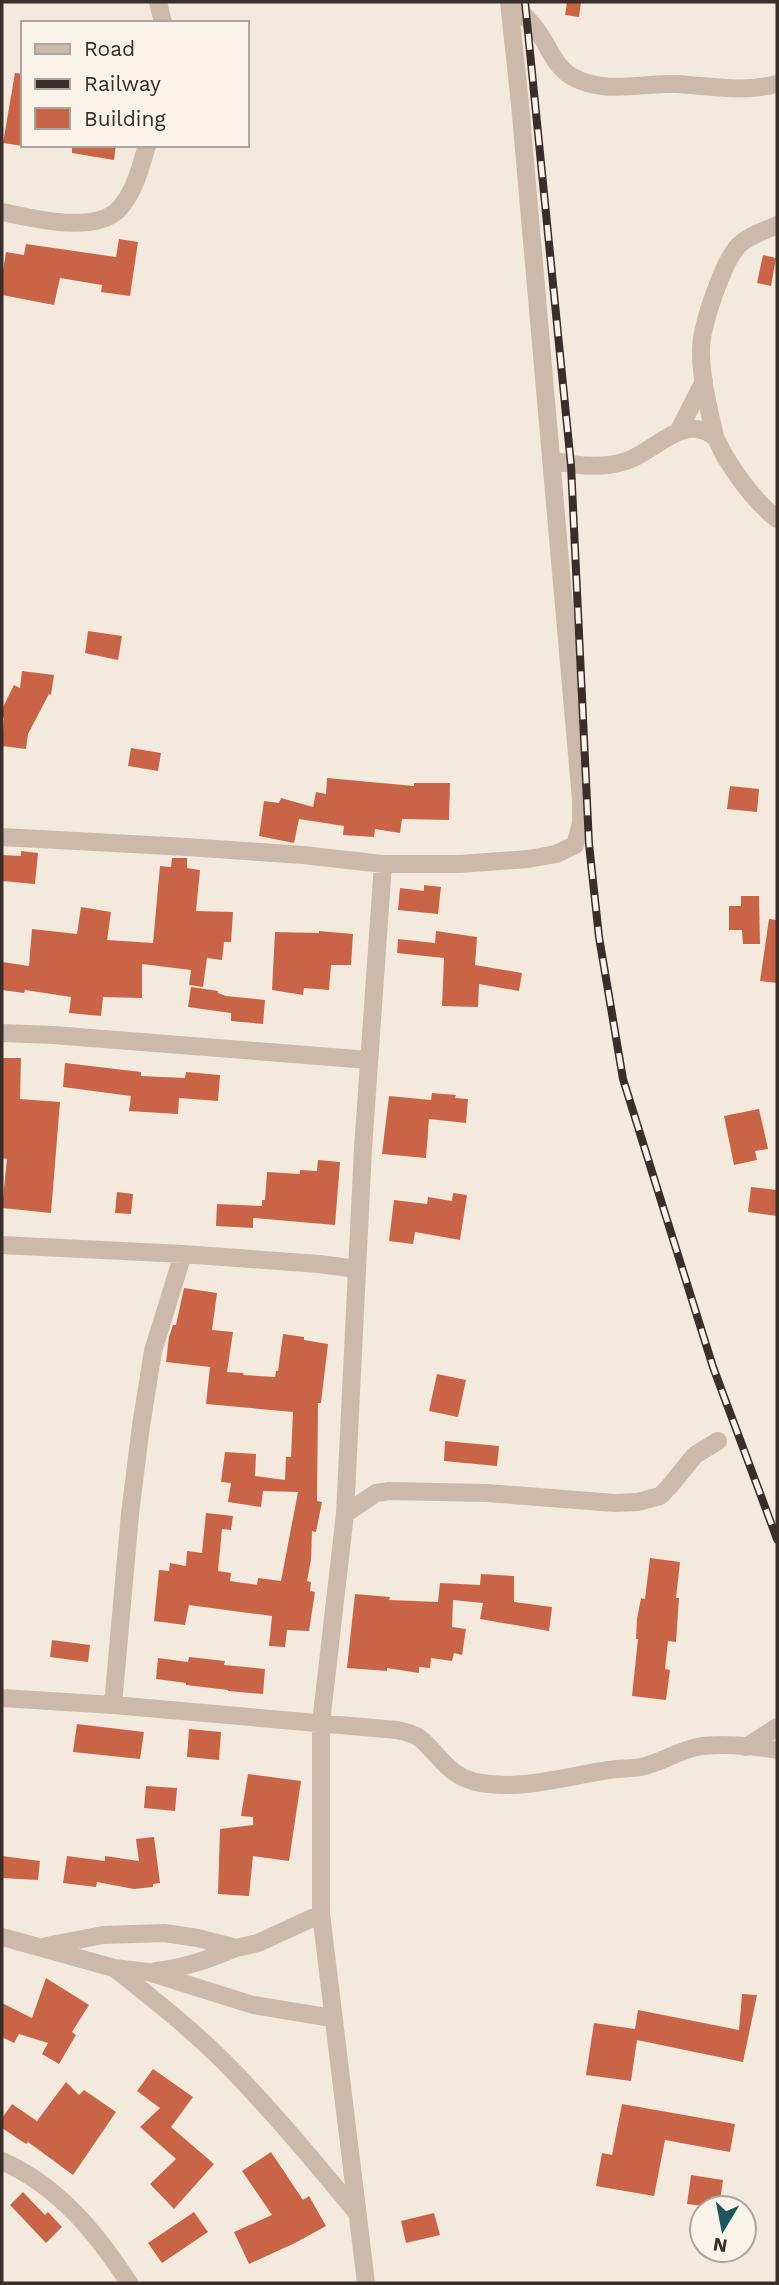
<svg xmlns="http://www.w3.org/2000/svg" width="779" height="2285" viewBox="0 0 779 2285" font-family="'Work Sans',sans-serif">
<rect width="100%" height="100%" fill="#f3e9dd"/>
<path fill="#c96546" d="M567,2h14l-2,15 -14,-2z
M15,73l8,1v72l-20,-3z
M72,145h44l-2,15 -42,-7z
M119,239l19,3 -8,54 -29,-4 1,-7 -42,-7 -6,27 -52,-10v-18l4,-25 18,3 2,-11 90,13z
M763,255l13,3 -5,28 -14,-3z
M88,631l34,5 -4,24 -33,-7z
M22,671l32,4 -3,20 -2,-1 -21,40 -2,15 -24,-3 2,-28 -2,-1v-8l12,-24 6,3z
M131,748l30,5 -3,18 -30,-5z
M327,778l87,8v-3h36l-1,37 -47,-1 -2,14 -25,-4 -1,8 -31,-2 1,-9 -45,-7 -5,24 -35,-7 5,-35 15,2 2,-5 32,9 3,-15 10,2z
M730,786l29,3 -2,23 -30,-3z
M21,851l17,2 -3,31 -33,-3v-26l19,1z
M172,858h15v10l13,2 -4,41 37,1 -2,30h-7l-2,18 -15,-2 -4,29 -14,-2 2,-15 -49,-6v34l-39,-1 -2,19 -32,-3 2,-16 -46,-7 -1,3 -22,-3v-28l27,4 3,-37 45,5 4,-27 30,5 -4,28 46,3 7,-77 11,1z
M424,885l17,2 -3,27 -40,-4 2,-22 24,3z
M741,896h18l1,48h-17l-1,-14h-13v-24h12z
M769,919l8,1v63l-17,-2z
M319,931l34,3 -2,31h-20l-2,25 -25,-2 -1,7 -31,-5 3,-58 44,1z
M436,931l41,6 -2,28 47,8 -3,18 -40,-7 -1,23 -36,-1 2,-48 -47,-5 1,-14 37,4z
M191,987l27,4v2l8,3 39,4 -2,24 -32,-3v-8l-43,-6z
M2,1058h19l-1,41 40,3 -9,111 -49,-5 5,-49 -5,-1z
M65,1063l76,9v4l44,2 1,-6 34,3 -2,26 -39,-3 -1,16 -49,-3 2,-15 -68,-9z
M432,1093l24,2 -1,3 13,1 -2,24 -37,-4 -3,39 -44,-4 7,-58 42,4z
M759,1109l9,40 -13,2 2,9 -23,5 -10,-49z
M318,1160l22,2 -5,63 -82,-7v10l-37,-2 1,-22 45,2v-6h3l2,-28 33,2v-4l17,1z
M751,1187l26,3v26l-29,-4z
M117,1192l16,2 -2,20 -16,-1z
M453,1193l14,2 -7,45 -45,-8 -2,12 -24,-3 5,-41 33,4 1,-7 24,4z
M184,1288l33,5 -5,37 21,2 -6,40 17,1 -1,2 32,2 1,-6h2l5,-37 21,3v3l24,4 -7,59h-3l-1,98 5,1 -6,30 -4,-1 -1,29 -4,21 4,1 -1,9 5,1 -6,39 -22,-1 -2,17 -16,-1 3,-30 -83,-11 -4,20 -31,-4 5,-51 10,1 1,-8 16,3 1,-15 15,2 4,-40 27,3 -2,14 -9,-1 -4,42 13,2 -1,8 27,4 1,-7 23,3 17,-89 -35,-1 -2,16 -33,-5 3,-19 -10,-1 4,-30 31,2 -1,22 30,4 1,-23h5l2,-45 -87,-8 4,-37 -44,-5 3,-25 4,-12h3z
M437,1374l29,6 -8,37 -29,-6z
M445,1441l54,5 -2,20 -53,-5z
M650,1558l30,4 -4,36h3l-3,44 -8,-1 -3,28 5,1 -4,30 -34,-4 6,-57h-2l1,-20 4,-21 4,1z
M481,1574l33,2v26l38,5 -3,24 -69,-12 3,-16 -30,-3 -1,27 14,2 -4,26 -8,-2 -2,8 -21,-3 -1,10 -11,-1v6l-32,-5v3l-40,-3 8,-74 35,3 -1,3 49,2 2,-19 40,2z
M52,1640l38,5 -2,17 -38,-5z
M189,1657l36,4 -1,4 41,4 -2,25 -35,-3v-1l-42,-5v-2l-30,-4 2,-21 30,4z
M77,1724l67,8 -4,27 -67,-7z
M189,1729l32,3 -2,28 -32,-3z
M248,1774l53,7 -12,80 -36,-5 -4,40 -31,-2 2,-65 33,-4v-8l-12,-1z
M146,1786l31,2 -2,23 -31,-3z
M154,1837l6,46 -7,1v3l-19,2 -37,-7 -1,5 -33,-4 4,-27 38,5v-5l34,5 -3,-22z
M2,1856l38,5 -2,19 -36,-2z
M46,1978l43,27 -17,27 4,3 -17,29 -17,-10 6,-11 -29,-9 -5,9 -12,-6v-34l30,15z
M742,1994l15,1 -14,67 -106,-22 -6,41 -45,-6 8,-52 41,6 3,-19 101,20z
M153,2069l40,28 -22,30 43,37 -40,45 -24,-25 26,-25 -36,-32 20,-19 -23,-17z
M66,2082l13,13 5,-5 32,22 -43,63 -45,-33 -2,2 -24,-16v-10l10,-14 25,17z
M622,2104l113,20 -5,28 -65,-12 -11,56 -58,-10 6,-33 10,2z
M271,2152l32,48 6,-4 17,30 -31,17 -46,21 -15,-32 38,-17 -30,-44z
M691,2175l32,5 -4,28 -32,-4z
M23,2192l22,23 3,-3 14,15 -16,16 -36,-38z
M194,2212l14,20 -46,31 -14,-20z
M434,2213l6,22 -34,8 -5,-22z"/>
<g fill="none" stroke-linecap="round" stroke-linejoin="round">
<path stroke="#ccb9a9" stroke-width="18" d="M158,2l5,21
M510,2c9,9 19,17 26,27 12,15 18,37 35,47 32,19 70,7 105,8 35,2 66,9 101,0
M2,212c30,6 91,22 116,-2 16,-16 23,-44 29,-65
M679,430l25,-49
M715,437c-6,-28 -14,-57 -14,-85 -1,-23 22,-91 38,-107 10,-10 26,-14 38,-20
M552,460c24,6 50,9 74,1 30,-10 56,-47 86,-26 7,5 9,16 14,23 14,23 30,44 51,61
M2,837l185,10 116,8 80,9h77l68,-5 28,-5 19,-9 6,-22v-23l-61,-696 -11,-102
M2,1033l51,2 316,25
M2,1245l181,9 136,10 38,5
M345,1514l31,-21 13,-2 98,2 128,10 23,-1 22,-6 9,-9 26,-32 23,-14
M2,1698l111,7 284,25c9,2 18,4 25,10 21,19 28,38 59,43 43,7 86,-7 128,-13 10,-2 22,-1 32,-3 19,-4 37,-16 56,-20 20,-4 60,-1 80,3
M113,1705l17,-191 11,-88 12,-75 30,-97
M746,1747l31,-20
M2,1937l112,31 34,4 105,33 79,13
M46,1946l57,-11 61,-2 34,5 38,10 22,-5 63,-29
M114,1968c42,33 85,67 122,106 43,45 82,92 121,139
M156,1971c29,-3 54,-12 80,-23
M2,2161c56,25 94,71 127,122
M366,2283l-45,-369v-191l24,-209 18,-365 20,-285"/>
<g stroke="#392e29" stroke-width="8">
<path id="rail" d="M525,2l46,463 18,379 10,93 24,142 90,288 64,172"/>
</g>
<use href="#rail" stroke="#faf3ea" stroke-width="5" stroke-dasharray="16" stroke-linecap="butt"/>
</g>
<rect width="779" height="2285" fill="none" stroke="#392e29" stroke-width="7"/>
<rect x="21" y="21" width="228" height="126" fill="#faf3ea" stroke="#ada49d" stroke-width="2"/>
<rect x="35" y="44" width="35" height="10" fill="#ccb9a9" stroke="#ada49d" stroke-width="2"/>
<text x="84" y="56" font-size="21" fill="#392e29">Road</text>
<rect x="35" y="79" width="35" height="10" fill="#392e29" stroke="#ada49d" stroke-width="2"/>
<text x="84" y="91" font-size="21" fill="#392e29">Railway</text>
<rect x="35" y="108" width="35" height="21" fill="#c96546" stroke="#ada49d" stroke-width="2"/>
<text x="84" y="126" font-size="21" fill="#392e29">Building</text>
<g transform="translate(723 2229) rotate(190)"><circle r="33" fill="#faf3ea" stroke="#ada49d" stroke-width="2"/>
<path d="M0-5L12 26L0 18L-12 26Z" fill="#1d575b"/>
<text y="-10" font-size="19" font-weight="bold" text-anchor="middle" fill="#392e29">N</text>
</g>
</svg>
